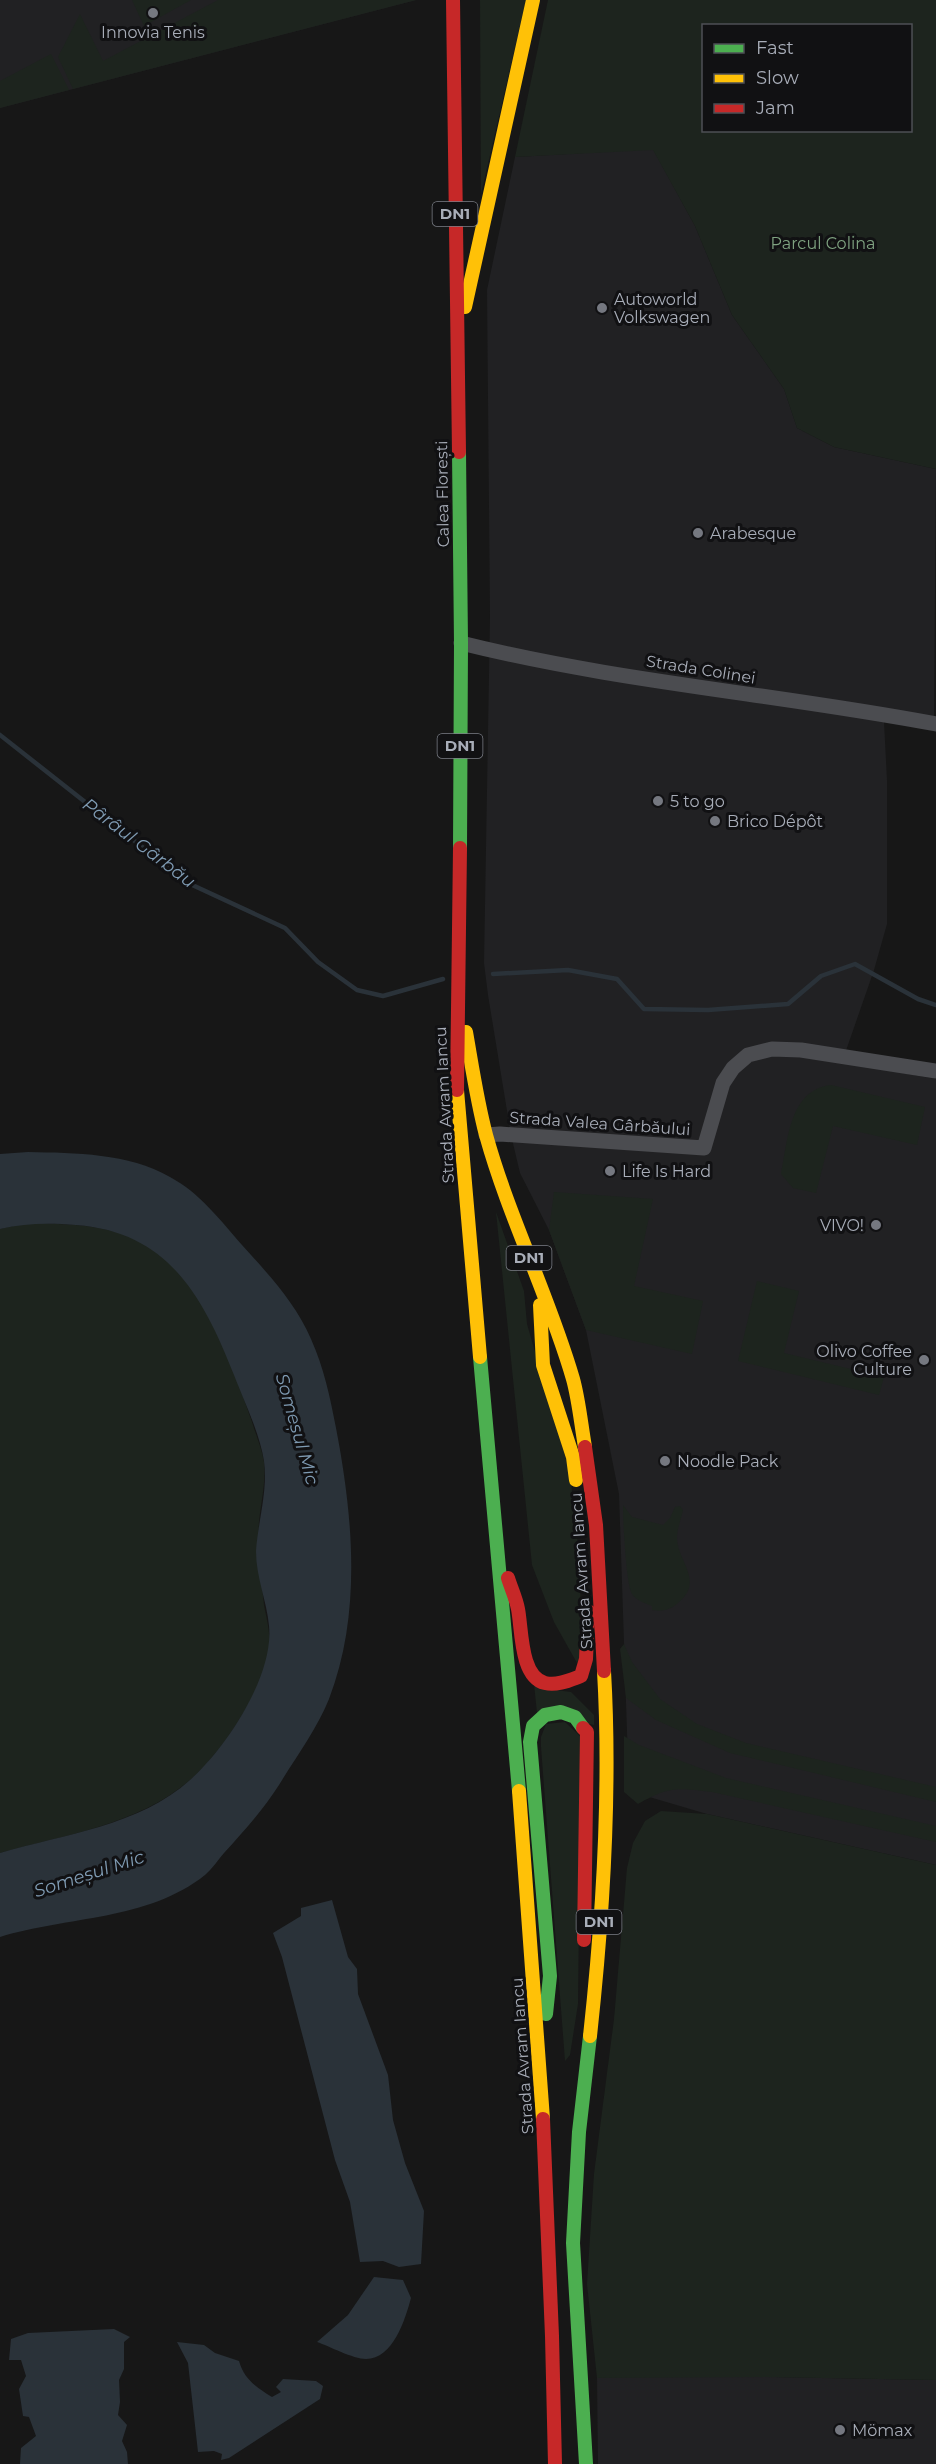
<svg xmlns="http://www.w3.org/2000/svg" width="936" height="2464" viewBox="0 0 936 2464" font-family="Montserrat,sans-serif">
<rect width="100%" height="100%" fill="#171717"/>
<path fill="#212123" d="M0,0h416l-416,108z
M653,149l42,77 37,89 52,74 13,39 37,19 102,22 -2,249 -50,4 3,58v144l-13,46 -32,92 94,17v786l-229,-51 -78,-23 -10,-297 -33,-164 -37,-100 -29,-57 -9,-38 -23,-140 -4,-32 6,-346 -3,-327 28,-133z
M618,2374l318,6v84h-338l-1,-86z"/>
<path fill="#1d241e" fill-rule="evenodd" d="M132,0h59l-47,26z
M218,0h198l-343,89 -15,-32 22,-43 23,47z
M480,0h46l-45,194z
M548,0h388v469l-102,-22 -37,-19 -13,-39 -52,-74 -37,-89 -42,-76 -138,7zM704,26h206v104h-206z
M51,54l18,36 -69,18v-27z
M831,1085l94,22 -8,38 -84,-19 -17,67 -23,-5 -12,-14c7,-34 8,-84 50,-89z
M554,1192l99,7 -19,87 69,15 -11,53 -106,-24 -37,-100z
M496,1212l28,79 3,33 43,149 10,91 1,90 -4,9 -23,-41 -22,-57z
M26,1223c50,1 100,1 140,36 43,37 68,111 86,163 4,13 10,27 12,40 2,21 -3,39 -5,60 -1,12 1,25 2,37 1,15 1,31 3,46 3,16 7,30 5,46 -7,41 -48,103 -80,130 -52,44 -125,54 -189,72v-624z
M757,1281l42,10 -15,62 100,24 -5,18 -141,-34z
M623,1505l9,12 31,8 7,-7 5,-11 5,-1 3,4c-2,9 -6,19 -6,28 0,23 28,43 1,65 -8,7 -16,9 -26,7v-4c-7,-3 -15,-5 -20,-12 -6,-10 -9,-74 -9,-89z
M624,1644l8,18 28,37 37,25 49,19 190,44v15l-206,-49 -74,-33 -30,-22 -6,-49z
M534,1684l14,5 23,3 23,23v10l-57,-12z
M565,1722l16,15 -3,267 -8,51 -5,6 -24,-314v-10l5,-13z
M624,1736l15,9 87,33 210,48v16l-224,-50c-35,-4 -42,-6 -74,12l-14,-12z
M661,1811l46,3 229,51v515l-172,-3 -167,1 -10,-94 7,-110 20,-155 13,-151 6,-25 12,-22z"/>
<path fill="#2a3239" d="M28,1152c48,1 100,1 142,25 30,16 50,43 72,68 26,29 53,57 69,94 13,29 19,58 25,89 17,88 26,186 -7,271 -12,30 -33,58 -50,86 -16,25 -35,46 -55,68 -6,7 -12,16 -19,22 -58,46 -137,41 -205,62v-84c64,-19 139,-27 190,-73 36,-32 84,-104 79,-154 -2,-25 -13,-48 -13,-75 2,-30 12,-59 8,-90 -4,-27 -20,-60 -30,-86 -31,-78 -65,-143 -158,-150 -27,-2 -50,-2 -76,4v-75z
M332,1900l16,57 9,12 1,25 30,81 5,45 12,43 19,48 -3,53 -22,3 -16,-6 -23,1 -10,-60 -15,-42 -53,-203 -9,-24 28,-17v-8z
M374,2277l29,3 8,18c-6,22 -18,61 -45,61 -13,0 -37,-13 -49,-17l31,-27z
M114,2329l16,8 -6,5v27l-5,11 1,22 -2,13 9,10 -5,16 5,11 1,12h-108l1,-16 15,-12 -7,-19 -6,-1 -4,-27 7,-13 -5,-16h-12l2,-21 17,-6z
M177,2342l27,3 11,8 24,8c5,18 17,26 33,36l9,-5 -5,-5 7,-8 33,2 7,5 -3,13 -91,59 -8,2 1,-6 -8,-3 -16,1 -10,-89z"/>
<g fill="none" stroke-linecap="round" stroke-linejoin="round">
<path stroke="#2a3239" stroke-width="4.5" d="M0,735l188,148 97,45 33,34 39,28 26,6 60,-17
M493,974l75,-4 49,9 27,30 64,1 80,-6 33,-28 34,-12 63,35 18,6"/>
<path stroke="#4b4c50" stroke-width="15" d="M461,643c156,39 317,51 475,81
M486,1135l14,-1 204,14 19,-65 10,-15 15,-13 24,-6 29,1 135,21"/>
<path stroke="#4caf50" stroke-width="14" d="M459,452l2,191 -1,205
M480,1357l39,434
M546,2014l4,-38 -20,-234 3,-16 12,-11 16,-3 14,5 8,11
M586,2464l-13,-221 6,-111 11,-96"/>
<path stroke="#ffc107" stroke-width="14" d="M465,307l68,-307
M466,1032c6,34 11,69 20,103 23,83 63,161 87,244 6,22 8,45 12,68
M457,1090l23,267
M540,1305l3,60 30,92 3,23
M519,1791l24,328
M590,2036c13,-119 21,-246 14,-365"/>
<path stroke="#c62828" stroke-width="14" d="M453,0l6,452
M457,1090l3,-242
M585,1447l11,78 8,146
M508,1578c3,10 8,20 10,31 4,20 2,68 27,74 12,3 25,-3 36,-7l5,-17 2,-48
M583,1728l4,4 -3,208
M543,2119l9,217 3,128"/>
</g>
<g fill="#757880" stroke="#111113" stroke-width="2">
<circle cx="153" cy="13" r="6"/>
<circle cx="602" cy="308" r="6"/>
<circle cx="698" cy="533" r="6"/>
<circle cx="658" cy="801" r="6"/>
<circle cx="715" cy="821" r="6"/>
<circle cx="610" cy="1171" r="6"/>
<circle cx="876" cy="1225" r="6"/>
<circle cx="924" cy="1360" r="6"/>
<circle cx="665" cy="1461" r="6"/>
<circle cx="840" cy="2430" r="6"/>
</g>
<g text-anchor="middle" stroke-width="6" stroke-linejoin="round" paint-order="stroke">
<g fill="#111113" stroke="#7b7e86" stroke-width="1.5">
<rect x="432.5" y="202" width="45" height="24" rx="4.5"/>
<rect x="437.5" y="734" width="45" height="24" rx="4.5"/>
<rect x="506.5" y="1246" width="45" height="24" rx="4.5"/>
<rect x="576.5" y="1910" width="45" height="24" rx="4.5"/>
</g>
<g font-size="15" font-weight="bold" fill="#a8adb8">
<text x="455" y="219">DN1</text>
<text x="460" y="751">DN1</text>
<text x="529" y="1263">DN1</text>
<text x="599" y="1927">DN1</text>
</g>
<g font-size="16" fill="#a8adb8" stroke="#111113" text-anchor="start">
<text x="153" y="38" text-anchor="middle">Innovia Tenis</text>
<text x="614" y="305">Autoworld<tspan x="614" dy="18">Volkswagen</tspan></text>
<text x="710" y="539">Arabesque</text>
<text x="670" y="807">5 to go</text>
<text x="727" y="827">Brico Dépôt</text>
<text x="622" y="1177">Life Is Hard</text>
<text x="864" y="1231" text-anchor="end">VIVO!</text>
<text x="912" y="1357" text-anchor="end">Olivo Coffee<tspan x="912" dy="18">Culture</tspan></text>
<text x="677" y="1467">Noodle Pack</text>
<text x="852" y="2436">Mömax</text>
</g>
<g font-size="16" fill="#7fa381" stroke="#111113">
<text x="823" y="249">Parcul Colina</text>
</g>
<g font-size="16" fill="#a8adb8" stroke="#111113">
<text transform="translate(442 494) rotate(-91)" y="6">Calea Florești</text>
<text transform="translate(701 669) rotate(9)" y="6">Strada Colinei</text>
<text transform="translate(444 1105) rotate(-93)" y="6">Strada Avram Iancu</text>
<text transform="translate(600 1123) rotate(4)" y="6">Strada Valea Gârbăului</text>
<text transform="translate(581 1571) rotate(-94)" y="6">Strada Avram Iancu</text>
<text transform="translate(522 2056) rotate(-94)" y="6">Strada Avram Iancu</text>
</g>
<g font-size="18" font-style="italic" fill="#7f9bb3" stroke="#111113">
<text transform="translate(139 843) rotate(37)" y="6">Pârâul Gârbău</text>
<text transform="translate(297 1429) rotate(74)" y="6">Someșul Mic</text>
<text transform="translate(89 1874) rotate(-18)" y="6">Someșul Mic</text>
</g>
</g>
<rect x="702" y="24" width="210" height="108" fill="#111113" stroke="#4d4f55" stroke-width="1.5"/>
<rect x="714" y="44" width="30" height="9" fill="#4caf50" stroke="#4d4f55" stroke-width="1.5"/>
<text x="756" y="54" font-size="18" fill="#a8adb8">Fast</text>
<rect x="714" y="74" width="30" height="9" fill="#ffc107" stroke="#4d4f55" stroke-width="1.5"/>
<text x="756" y="84" font-size="18" fill="#a8adb8">Slow</text>
<rect x="714" y="104" width="30" height="9" fill="#c62828" stroke="#4d4f55" stroke-width="1.5"/>
<text x="756" y="114" font-size="18" fill="#a8adb8">Jam</text>
</svg>
